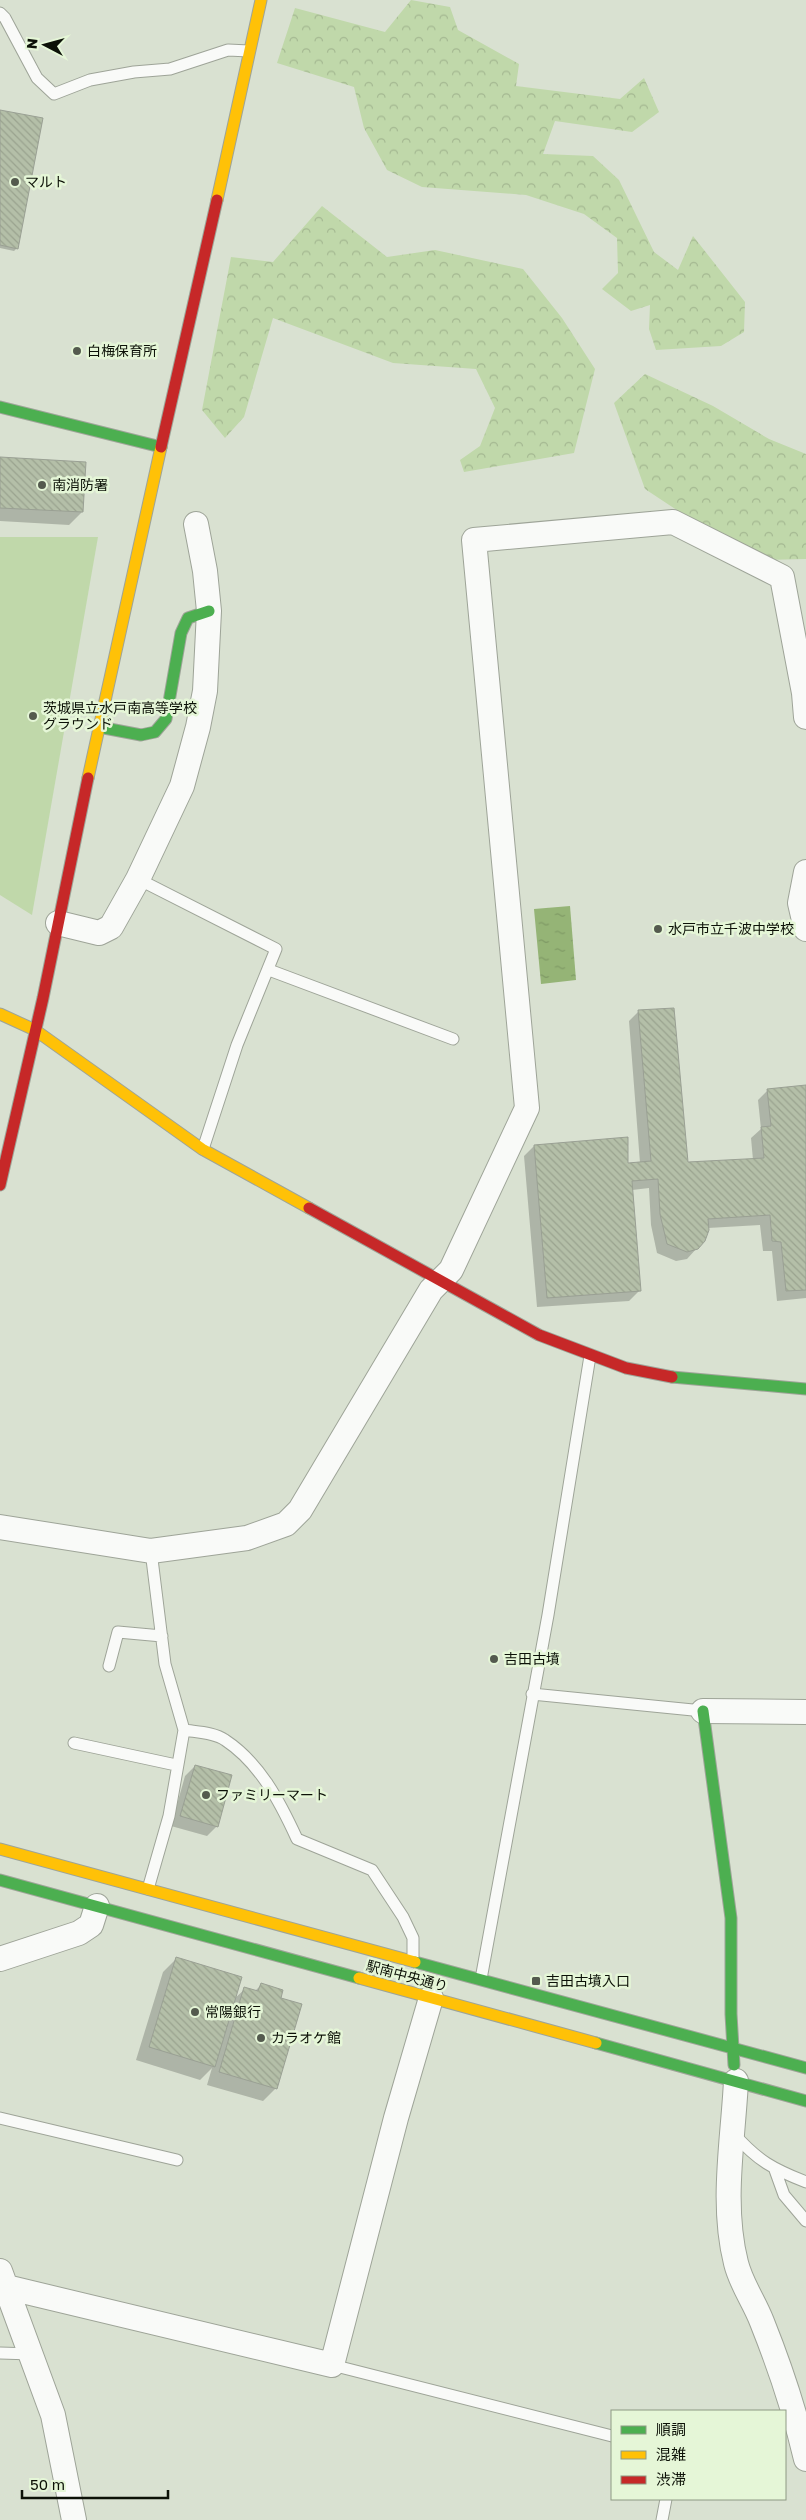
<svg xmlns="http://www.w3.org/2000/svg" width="806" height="2520" viewBox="0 0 806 2520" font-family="'Golos Text','Noto Sans JP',sans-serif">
<defs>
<pattern id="forest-crowns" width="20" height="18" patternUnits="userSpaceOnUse" patternTransform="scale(1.25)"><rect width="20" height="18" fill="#c0d8aa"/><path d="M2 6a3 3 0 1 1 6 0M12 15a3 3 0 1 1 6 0" fill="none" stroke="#a4b891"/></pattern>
<pattern id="water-ripples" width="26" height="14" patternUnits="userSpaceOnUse" patternTransform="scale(1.25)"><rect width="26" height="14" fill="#95b476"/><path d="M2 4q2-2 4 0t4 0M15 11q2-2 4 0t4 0" fill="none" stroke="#7f9a65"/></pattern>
<pattern id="building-back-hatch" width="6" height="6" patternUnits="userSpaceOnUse" patternTransform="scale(1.25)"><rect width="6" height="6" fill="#b4bfa8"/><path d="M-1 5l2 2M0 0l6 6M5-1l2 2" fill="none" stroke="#9aa38f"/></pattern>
</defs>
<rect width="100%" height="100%" fill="#d9e1d1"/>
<path fill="#c0d8aa" d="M0,537h98l-66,378 -32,-20z"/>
<path fill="url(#forest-crowns)" d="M411,0l39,7 8,23 61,34 -3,22 104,13 24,-21 15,34 -27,20 -77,-11 -12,33 50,2 26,24 35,72 24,18 15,-34 52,66 -1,30 -23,14 -65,4 -7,-21 1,-24 -19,6 -29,-22 16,-16 -1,-35 -33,-24 -58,-19 -104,-8 -35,-17 -23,-42 -10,-41 -77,-24 18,-55 90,24z
M322,206l65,51 48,-7 88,19 39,49 33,51 -21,84 -110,19 -4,-12 20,-14 15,-38 -19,-39 -83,-6 -120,-45 -29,99 -19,21 -23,-28 29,-153 42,5z
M645,374l68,32 56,33 37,15v105l-41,1 -55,-28 -65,-43 -31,-86z"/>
<path fill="url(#water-ripples)" d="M570,906l6,74 -35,4 -7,-75z"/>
<path fill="#0003" d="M0,111l17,137 -3,3 -14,-3z
M0,458l82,54 -13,13 -69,-4z
M639,1011l48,153 66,-4 -2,-22 10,-9 -3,-29 10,-10 38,12v196l-29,3 -5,-50h-9l-3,-26 -52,3 -11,20 -10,11 -11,2 -19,-8 -6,-28 -2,-37 -17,2 7,101 -10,10 -92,6 -13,-151 10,-10 93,18 13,-1 -11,-142z
M195,1766l22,60 -10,10 -36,-10 14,-50z
M177,1958l57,41 11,-10 9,3 7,-7 15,103 -13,13 -56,-16 5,-17 -12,12 -64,-20 27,-88z"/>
<path fill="url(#building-back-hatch)" stroke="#9aa094" d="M0,110l43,8 -25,131 -18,-4z
M0,457l86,5 -3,50 -83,-4z
M674,1008l14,154 76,-4 -3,-31 10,-1 -4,-37 39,-4v205l-20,1 -5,-49 -9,-1 -2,-26 -62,4 1,11 -4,11 -7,8 -11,3 -20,-8 -7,-30 -2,-35 -26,2 9,110 -94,7 -13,-153 94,-8v26l23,-2 -13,-151z
M195,1765l37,10 -14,52 -38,-11z
M176,1957l66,20 -27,90 -66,-20z
M261,1983l22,7 -2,8 21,6 -25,85 -58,-17 25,-85 14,4z"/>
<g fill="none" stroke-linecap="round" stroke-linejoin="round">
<g stroke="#9ea498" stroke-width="13">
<path id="lane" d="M0,13l5,5 32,60 17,16 36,-14 44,-8 36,-3 58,-19 21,1
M138,879l138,70 -39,96 -34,104
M269,970l184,69
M109,1666l9,-34 44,4
M532,1694l171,17
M184,1730c12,2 30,2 41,10 35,23 55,62 72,99l75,31 31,47 10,21v23
M74,1743l102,22
M148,1889l21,-73 15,-86 -19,-66 -14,-113
M481,1979l67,-364 42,-259
M0,2118l177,42
M734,2134c24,27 39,35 72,48
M775,2170l9,25 22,26
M0,2353l32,1
M332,2365l280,71
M662,2520l4,-21"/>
</g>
<g stroke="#9ea498" stroke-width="26">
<path id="street" d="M806,872l-6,31 6,26
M58,923l41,10 12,-6 27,-48 44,-93 16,-59 7,-36 4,-80 -4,-40 -9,-47
M0,1527l151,24 96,-13 39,-14 14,-14 131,-220 20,-20 76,-162 -53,-568 199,-18 109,55 22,116 2,24
M703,1711l103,1
M0,1959l79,-26 12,-8 6,-19
M736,2081c-3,60 -15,123 0,182 5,21 18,38 26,59 18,45 33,90 44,137
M0,2271l53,144 21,105
M6,2287l326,78 64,-247 35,-120"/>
</g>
<g stroke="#9ea498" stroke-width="13">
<path id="fast" d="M0,407l161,40
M99,727l42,8 14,-3 11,-13 15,-86 7,-15 21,-7
M672,1377l134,12
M703,1711l28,207v96l3,51
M0,1880l359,98
M415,1962l391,106
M596,2043l210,58"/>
</g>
<g stroke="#9ea498" stroke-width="13">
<path id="slow" d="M217,200l44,-200
M88,778l73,-331
M0,1014l35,16 167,119 107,59
M0,1849l415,113
M359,1978l237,65"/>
</g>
<g stroke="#9ea498" stroke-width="13">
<path id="jam" d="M161,447l56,-247
M0,1185l43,-187 45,-220
M309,1208l230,127 87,33 46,9"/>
</g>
<use href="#lane" stroke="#f9faf8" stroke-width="11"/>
<use href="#street" stroke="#f9faf8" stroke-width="24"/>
<use href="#fast" stroke="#4caf50" stroke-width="11"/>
<use href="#slow" stroke="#ffc107" stroke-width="11"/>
<use href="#jam" stroke="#c62828" stroke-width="11"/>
</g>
<g fill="#545a4e" stroke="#e5f6d7" stroke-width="2">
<circle cx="15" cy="182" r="5"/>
<circle cx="77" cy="351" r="5"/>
<circle cx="42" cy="485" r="5"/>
<circle cx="33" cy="716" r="5"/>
<circle cx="658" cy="929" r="5"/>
<circle cx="494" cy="1659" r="5"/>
<circle cx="206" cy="1795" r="5"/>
<rect x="531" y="1976" width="10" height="10" rx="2.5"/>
<circle cx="195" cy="2012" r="5"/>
<circle cx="261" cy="2038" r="5"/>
</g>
<g text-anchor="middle" stroke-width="5" stroke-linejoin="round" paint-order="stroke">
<g font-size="14" fill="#0c1107" stroke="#e5f6d7" text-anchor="start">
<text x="25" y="187">マルト</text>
<text x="87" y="356">白梅保育所</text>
<text x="52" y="490">南消防署</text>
<text x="43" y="713">茨城県立水戸南高等学校<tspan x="43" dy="16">グラウンド</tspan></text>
<text x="668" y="934">水戸市立千波中学校</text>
<text x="504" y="1664">吉田古墳</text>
<text x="216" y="1800">ファミリーマート</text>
<text x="546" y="1986">吉田古墳入口</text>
<text x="205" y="2017">常陽銀行</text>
<text x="271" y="2043">カラオケ館</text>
</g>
<g font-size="14" fill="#0c1107" stroke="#e5f6d7">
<text transform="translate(407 1976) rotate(15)" y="5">駅南中央通り</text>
</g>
</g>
<rect x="611" y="2410" width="175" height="90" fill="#e5f6d7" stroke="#8e9a84"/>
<rect x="621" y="2426" width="25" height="8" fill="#4caf50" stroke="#8e9a84"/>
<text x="656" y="2435" font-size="15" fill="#0c1107">順調</text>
<rect x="621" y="2451" width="25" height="8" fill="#ffc107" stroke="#8e9a84"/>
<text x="656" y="2460" font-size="15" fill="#0c1107">混雑</text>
<rect x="621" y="2476" width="25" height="8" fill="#c62828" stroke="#8e9a84"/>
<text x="656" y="2485" font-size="15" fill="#0c1107">渋滞</text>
<g transform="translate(45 45) rotate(276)" stroke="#e5f6d7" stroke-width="4" paint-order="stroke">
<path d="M0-4L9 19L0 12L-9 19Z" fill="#0c1107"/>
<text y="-8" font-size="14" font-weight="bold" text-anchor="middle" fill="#0c1107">N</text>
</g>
<path d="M22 2490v8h146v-8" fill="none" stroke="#0c1107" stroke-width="2.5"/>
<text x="30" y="2490" font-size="15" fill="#0c1107" stroke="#e5f6d7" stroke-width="4" paint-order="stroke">50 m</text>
</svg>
